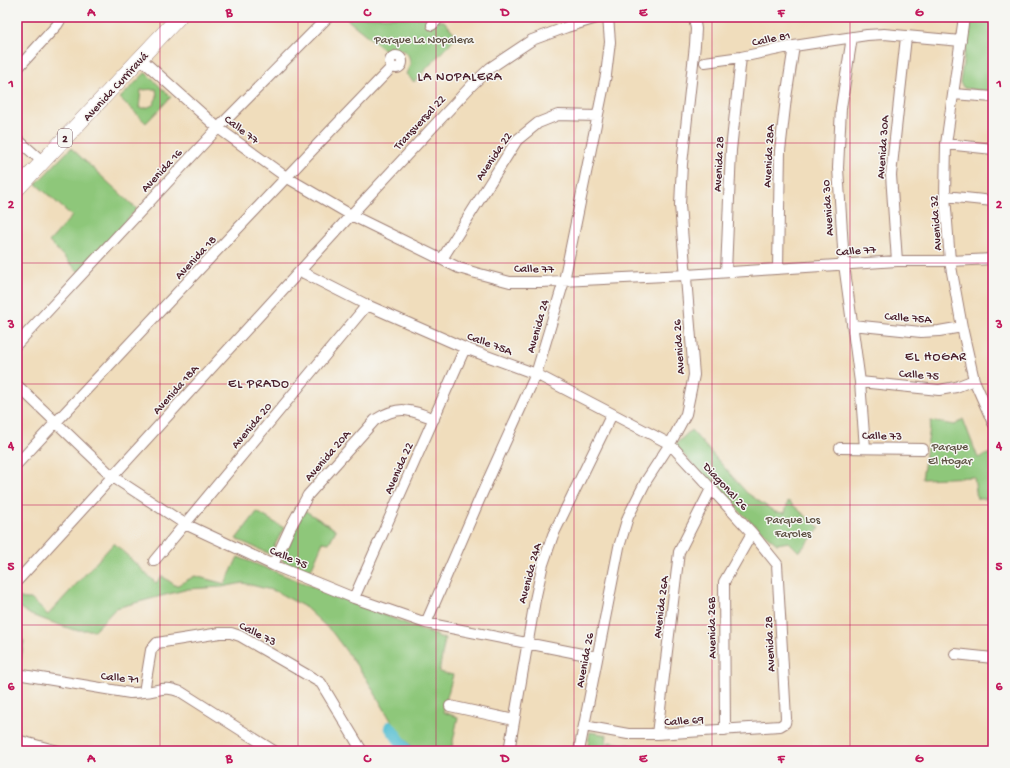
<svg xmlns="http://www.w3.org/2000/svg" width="1010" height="768" viewBox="0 0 1010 768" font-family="'Gochi Hand',sans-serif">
<rect width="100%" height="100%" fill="#f6f6f2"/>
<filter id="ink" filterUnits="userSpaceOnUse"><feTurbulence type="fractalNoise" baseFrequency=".025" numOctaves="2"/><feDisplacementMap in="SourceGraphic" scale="8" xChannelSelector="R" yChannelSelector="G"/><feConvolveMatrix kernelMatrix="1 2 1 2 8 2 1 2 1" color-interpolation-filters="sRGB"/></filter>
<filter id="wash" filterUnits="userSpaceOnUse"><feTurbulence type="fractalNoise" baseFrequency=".012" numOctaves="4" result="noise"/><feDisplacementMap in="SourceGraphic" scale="16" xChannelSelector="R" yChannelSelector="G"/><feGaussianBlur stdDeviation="0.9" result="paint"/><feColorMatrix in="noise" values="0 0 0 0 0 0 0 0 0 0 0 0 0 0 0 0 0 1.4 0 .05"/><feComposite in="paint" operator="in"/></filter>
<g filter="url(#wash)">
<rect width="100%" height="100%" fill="#f0ddbc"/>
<path fill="#8ec77a" stroke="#6c7352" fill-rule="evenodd" d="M344,17h91l3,4h6l13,15 -43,46 -8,-8c1,-3 3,-6 4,-9 1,-16 -12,-18 -23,-13z
M970,17h23v75l-29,-4 -4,-5z
M146,73l25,24 -25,26 -26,-25 24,-24zM156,89l1,8 -4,8 -7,3h-7l2,-18z
M71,148l66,61 -58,63 -30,-30 23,-26 -36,-32z
M963,419l15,39 15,-6v47h-16l-3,-22 -52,2 9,-58 24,4z
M691,430l56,63 28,19 10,1 3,-12 32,27 -21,24 -10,-10 -12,2c-37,-30 -70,-64 -102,-99z
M304,510l32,20 -7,13 -6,-1 -13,30 -28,-11z
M257,512l27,16 -14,26 -34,-15z
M114,543l42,40 6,-7 14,10 19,-10 30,8 13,-27 207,82 -6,33 14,3 -10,37 15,5 -7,34h-36l-22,-27 -27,-46 -34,-46 -27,-25 -30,-16 -32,-8 -21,4 -34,2 -72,19 -21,22h-21l-43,-15 -14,-9v-10c4,3 9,3 14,3l17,16z
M17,636l7,5 -5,28h-2z
M590,732l17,3 -2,16h-18z
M609,742l29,4 -1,5h-29z"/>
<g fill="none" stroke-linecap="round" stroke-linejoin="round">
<path stroke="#56bfd2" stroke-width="12" d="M390,727l17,24"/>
</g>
</g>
<g filter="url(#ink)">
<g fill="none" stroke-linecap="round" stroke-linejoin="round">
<g stroke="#9d7e74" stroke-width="12">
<path id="minor" d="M964,17l-18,127 -1,52 5,65 12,66 12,53 19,43
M432,25l8,-8
M852,37l-11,71 -3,60 6,96 16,118 5,66
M390 62a6 6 0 1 1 12 0a6 6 0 1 1-12 0Z
M140,58l78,70 68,49 65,38 108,53 17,5 34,9h31l145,-7 211,-14h53l43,-2
M705,62l36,-5 53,-11 73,-11 17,-1 77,7
M17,69l40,-44 5,-8
M953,94l40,3
M17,139l26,23
M946,144l47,5
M945,196l48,5
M442,259l75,-119 21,-17 20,-8 39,1
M897,261l-6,-86 15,-138
M778,268l2,-117 6,-53 8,-52
M300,271l67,34 98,43 71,26 134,70 82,89 25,31 9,154 -1,5 -5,3 -123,8h-29l-44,-8
M726,272l5,-122 10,-93
M852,325l69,7 18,-1 23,-4
M17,344l201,-216 110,-111
M860,382l79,8 17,-3 18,-7
M17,385l96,92 72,47 88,41 81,33 72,25 171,34
M840,448l83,1
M17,464c124,-133 248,-266 375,-397
M154,561l213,-256
M273,565l17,-37 18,-33 67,-75c24,-15 34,-11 59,-1
M18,580l333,-365 121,-130 18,-17 42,-28 35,-13 33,-10
M354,598l111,-250
M426,623l54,-125 56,-124 28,-93 42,-206 4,-33 -2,-25
M955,654l38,4
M17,674l113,19c5,0 9,0 13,-1 17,-1 20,-7 38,0l93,59
M144,692l7,-42 6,-7 63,-10h11l9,3 81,47 41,68
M450,706l64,14
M725,730l-1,-148 28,-49
M657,734l22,-182 32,-63
M17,740l41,11
M509,751l26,-151 8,-36 10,-29 59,-121
M579,751l40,-204 9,-30 18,-36 24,-37 16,-30 8,-39 -14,-170 2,-41 13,-119 1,-16 -2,-12"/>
</g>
<g stroke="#9d7e74" stroke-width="16">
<path id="highway" d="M17,189l162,-172"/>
</g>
<use href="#minor" stroke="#fff" stroke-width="10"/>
<use href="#highway" stroke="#fff" stroke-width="15"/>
</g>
</g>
<path fill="none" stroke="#c2185b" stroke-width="1" stroke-opacity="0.55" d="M160,17v734M298,17v734M436,17v734M574,17v734M712,17v734M850,17v734M17,143h976M17,263h976M17,384h976M17,505h976M17,625h976"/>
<g text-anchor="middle" stroke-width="3" stroke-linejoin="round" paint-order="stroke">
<rect fill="#f6f6f2" stroke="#7e6067" stroke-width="1" x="58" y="129" width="14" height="18" rx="3"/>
<g font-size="11" font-weight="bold" fill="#4a1f2b">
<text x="65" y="142">2</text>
</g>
<g font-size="12" fill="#4a1f2b" stroke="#f6f6f2">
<text transform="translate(771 38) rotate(-11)" y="4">Calle 81</text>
<text transform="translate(115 86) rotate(-47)" y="4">Avenida Curriravá</text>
<text transform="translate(419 122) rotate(-47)" y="4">Transversal 22</text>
<text transform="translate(242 129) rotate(37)" y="4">Calle 77</text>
<text transform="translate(882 147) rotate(-86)" y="4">Avenida 30A</text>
<text transform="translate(493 156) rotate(-56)" y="4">Avenida 22</text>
<text transform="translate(768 156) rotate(-87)" y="4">Avenida 28A</text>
<text transform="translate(718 164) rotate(-87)" y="4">Avenida 28</text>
<text transform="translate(161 170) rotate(-47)" y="4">Avenida 16</text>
<text transform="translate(827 208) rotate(-94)" y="4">Avenida 30</text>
<text transform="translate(935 223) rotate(-94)" y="4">Avenida 32</text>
<text transform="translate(856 250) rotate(-4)" y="4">Calle 77</text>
<text transform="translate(195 257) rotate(-47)" y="4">Avenida 18</text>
<text transform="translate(534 268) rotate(1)" y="4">Calle 77</text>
<text transform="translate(908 317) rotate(4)" y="4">Calle 75A</text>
<text transform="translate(537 326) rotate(-74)" y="4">Avenida 24</text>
<text transform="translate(490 343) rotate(20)" y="4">Calle 75A</text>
<text transform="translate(678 347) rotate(-94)" y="4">Avenida 26</text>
<text transform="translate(919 374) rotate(4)" y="4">Calle 75</text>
<text transform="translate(175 389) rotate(-48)" y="4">Avenida 18A</text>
<text transform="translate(251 425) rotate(-50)" y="4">Avenida 20</text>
<text transform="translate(882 435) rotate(1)" y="4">Calle 73</text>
<text transform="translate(327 455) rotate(-49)" y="4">Avenida 20A</text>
<text transform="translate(398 468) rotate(-66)" y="4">Avenida 22</text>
<text transform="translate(726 486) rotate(47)" y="4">Diagonal 26</text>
<text transform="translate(289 557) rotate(23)" y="4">Calle 75</text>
<text transform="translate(529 573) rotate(-75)" y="4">Avenida 24A</text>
<text transform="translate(660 607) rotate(-83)" y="4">Avenida 26A</text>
<text transform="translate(711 628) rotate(-91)" y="4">Avenida 26B</text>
<text transform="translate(258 633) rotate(27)" y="4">Calle 73</text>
<text transform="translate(769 644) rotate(-93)" y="4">Avenida 28</text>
<text transform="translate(584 660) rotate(-79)" y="4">Avenida 26</text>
<text transform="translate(120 677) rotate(6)" y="4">Calle 71</text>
<text transform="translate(684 720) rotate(-4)" y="4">Calle 69</text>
</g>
<g font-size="12" fill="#5e5143" stroke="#f6f6f2">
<text x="424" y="43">Parque La Nopalera</text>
<text x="950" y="450">Parque<tspan x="950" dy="14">El Hogar</tspan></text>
<text x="793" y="523">Parque Los<tspan x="793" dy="14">Faroles</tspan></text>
</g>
<g font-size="13" letter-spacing="1" fill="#4a1f2b" stroke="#f6f6f2">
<text x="460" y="80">LA NOPALERA</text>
<text x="936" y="360">EL HOGAR</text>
<text x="259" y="387">EL PRADO</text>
</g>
</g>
<rect width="1010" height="768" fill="none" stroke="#f6f6f2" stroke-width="44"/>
<rect x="22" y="22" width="966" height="724" fill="none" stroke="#c2185b" stroke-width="1.5"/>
<g font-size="13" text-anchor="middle" font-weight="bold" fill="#c2185b">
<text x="91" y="16">A</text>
<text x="229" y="16">B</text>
<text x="367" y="16">C</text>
<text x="505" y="16">D</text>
<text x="643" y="16">E</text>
<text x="781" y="16">F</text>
<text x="919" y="16">G</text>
<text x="11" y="87">1</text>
<text x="999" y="87">1</text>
<text x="11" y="208">2</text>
<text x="999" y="208">2</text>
<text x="11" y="328">3</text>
<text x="999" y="328">3</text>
<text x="11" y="449">4</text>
<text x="999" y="449">4</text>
<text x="11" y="570">5</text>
<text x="999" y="570">5</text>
<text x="11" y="690">6</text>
<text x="999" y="690">6</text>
<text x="91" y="762">A</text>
<text x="229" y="762">B</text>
<text x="367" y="762">C</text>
<text x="505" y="762">D</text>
<text x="643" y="762">E</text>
<text x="781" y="762">F</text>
<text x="919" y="762">G</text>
</g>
</svg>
